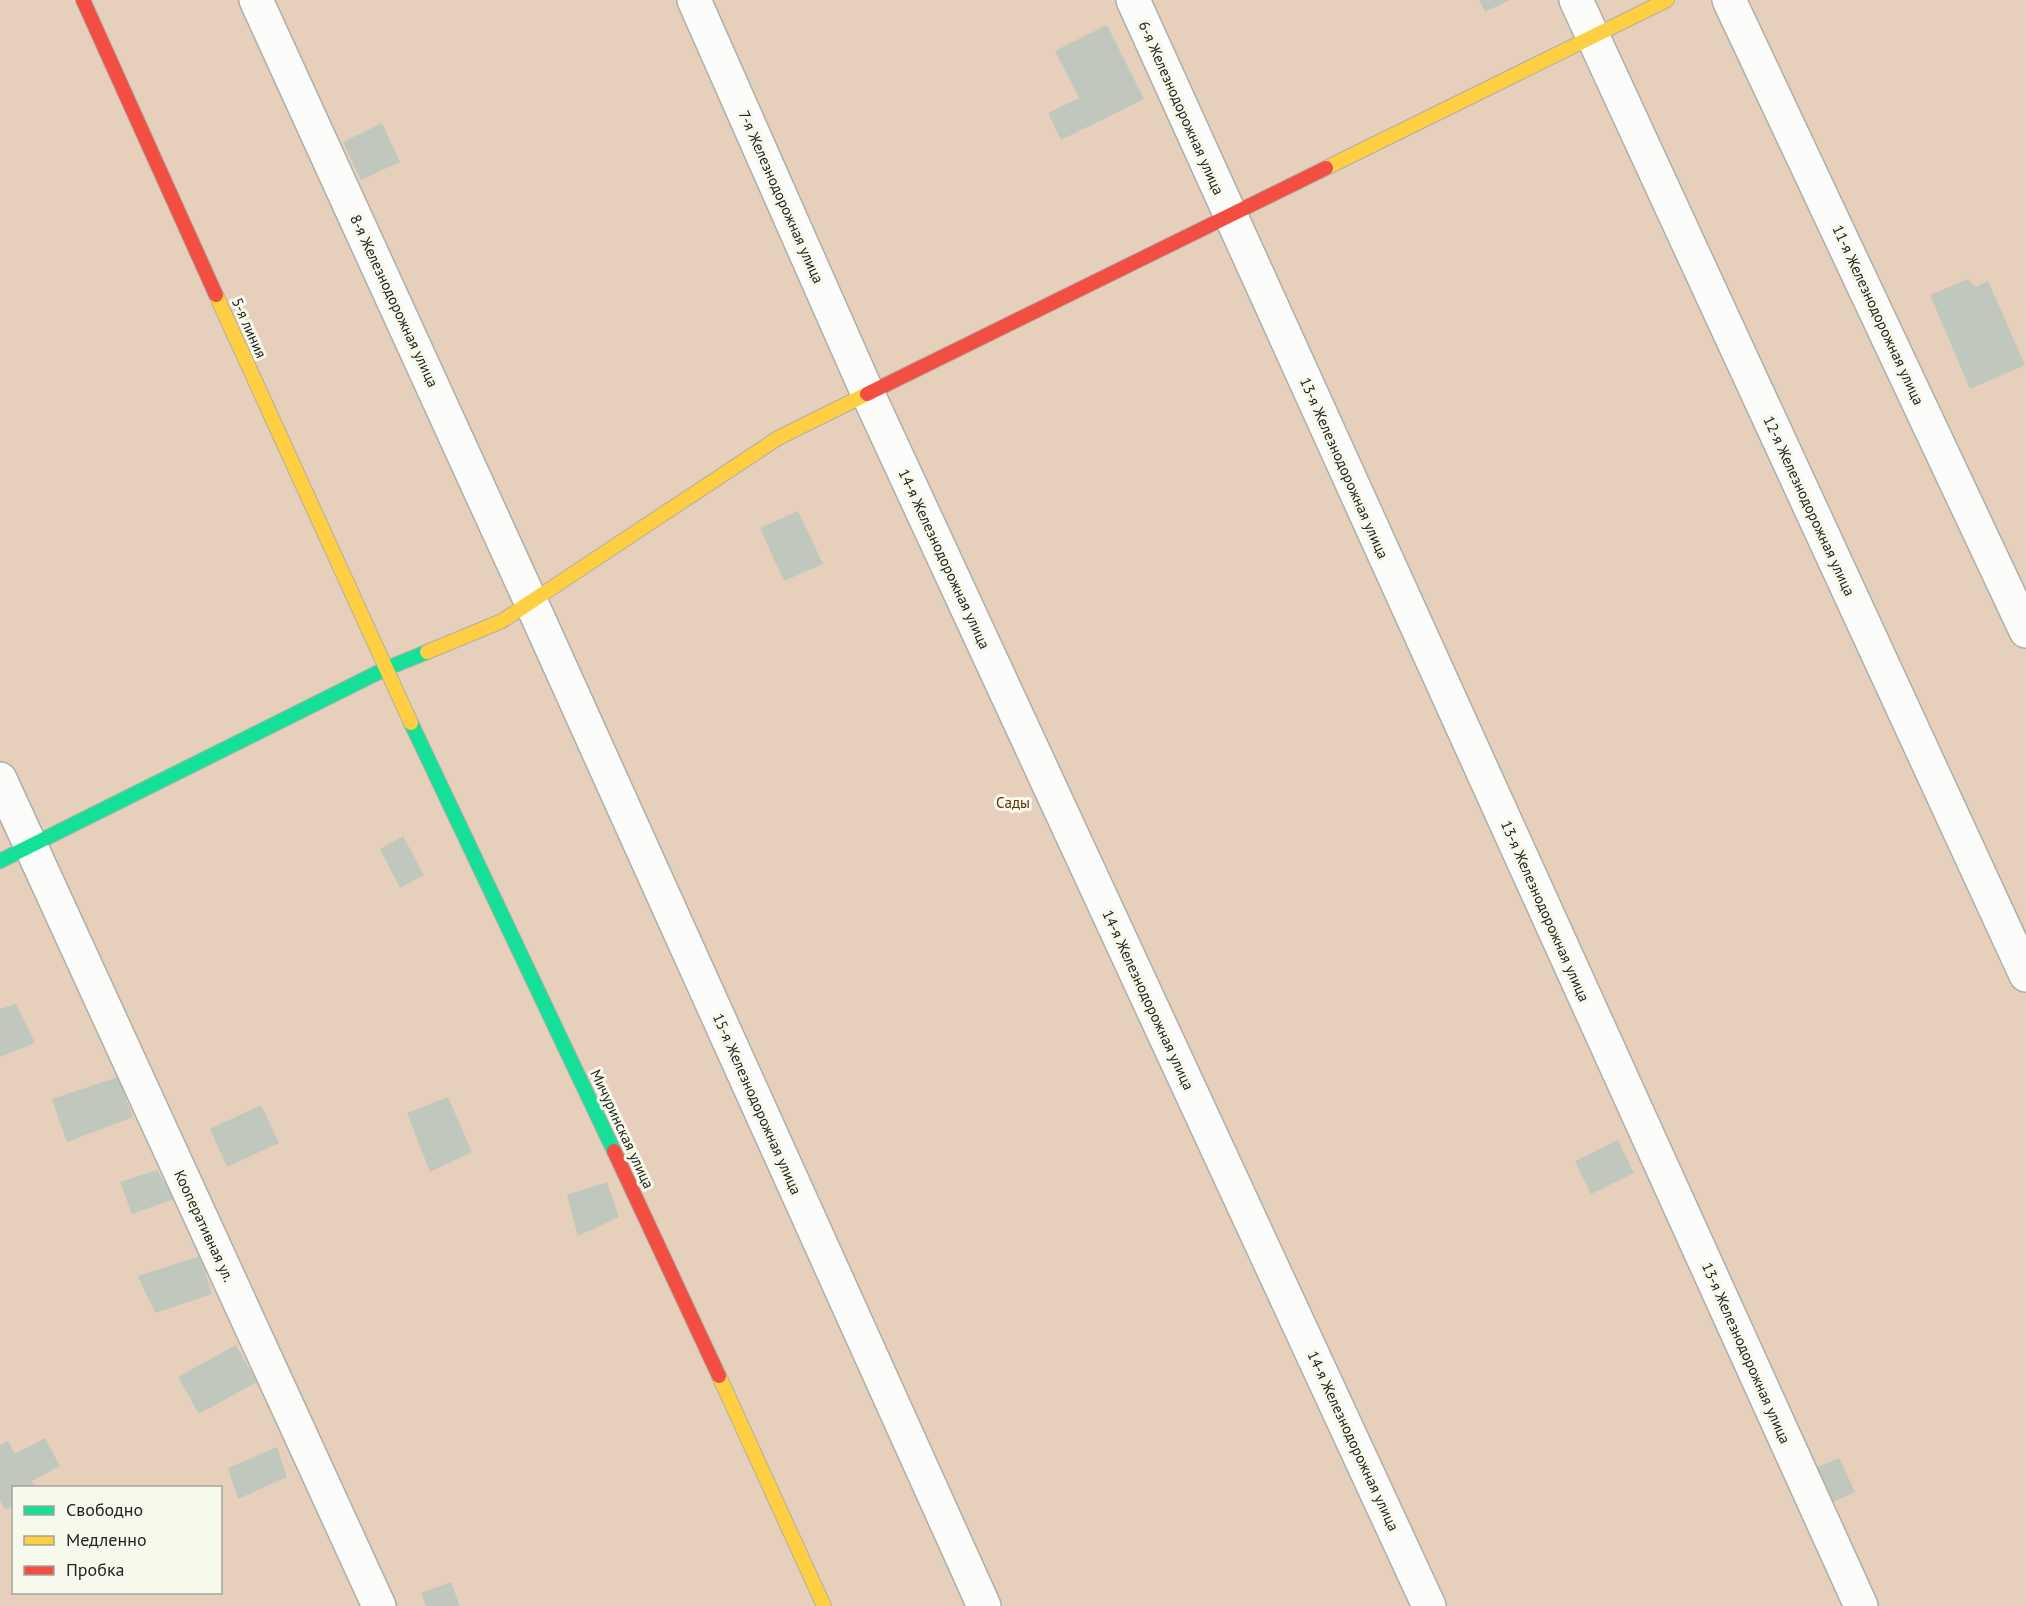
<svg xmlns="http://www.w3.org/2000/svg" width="2026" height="1606" viewBox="0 0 2026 1606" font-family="'PT Sans',sans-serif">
<rect width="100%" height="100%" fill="#e8e9e2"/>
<path fill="#e7d0bb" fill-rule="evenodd" d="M0,0h2026v1606h-2026zM14,1488h206v104h-206z"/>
<path fill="#c0c7bd" d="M1479,0h31l-25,12z
M1107,25l37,74 -83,41 -13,-27 31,-15 -24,-47z
M382,123l18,39 -39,18 -18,-38z
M1968,279l7,8 13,-6 37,84 -55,24 -40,-94z
M798,511l25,53 -39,17 -24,-53z
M403,836l21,39 -24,13 -20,-39z
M16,1004l19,39 -35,14v-48z
M118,1077l15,40 -66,25 -15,-43z
M448,1097l24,55 -42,20 -23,-59z
M261,1105l18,38 -52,24 -17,-38z
M1618,1140l16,33 -43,21 -16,-33z
M157,1170l17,29 -42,15 -12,-32z
M607,1182l12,35 -41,19 -11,-41z
M200,1256l12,38 -57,19 -17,-37z
M236,1345l21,37 -58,32 -21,-37z
M45,1438l15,28 -28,15 4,7h-22v17l-9,5 -5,-10v-55l8,-4 7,13z
M277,1447l10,30 -49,22 -10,-31z
M1839,1458l16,34 -26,12 -16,-35z
M451,1582l9,24h-34l-5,-13z"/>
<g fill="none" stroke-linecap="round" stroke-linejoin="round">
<g stroke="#aeaea9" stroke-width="36">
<path id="street" d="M256,0l275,602 453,1004
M694,0l174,394 561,1212
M1133,0l728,1606
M1576,0l450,975
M1729,0l297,631
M0,779l379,827"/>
</g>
<g stroke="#aeaea9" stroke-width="16">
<path id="fast" d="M411,723l203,428
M0,861l385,-192 42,-17"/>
</g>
<g stroke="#aeaea9" stroke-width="16">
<path id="slow" d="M1326,168l341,-168
M216,295l195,428
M427,652l75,-31 276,-183 89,-44
M719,1376l105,230"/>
</g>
<g stroke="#aeaea9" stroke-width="16">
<path id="jam" d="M83,0l133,295
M867,394l459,-226
M614,1151l105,225"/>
</g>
<use href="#street" stroke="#fcfcfb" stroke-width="33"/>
<use href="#fast" stroke="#16e098" stroke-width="14"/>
<use href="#slow" stroke="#ffcf43" stroke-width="14"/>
<use href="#jam" stroke="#f24e42" stroke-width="14"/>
</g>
<g text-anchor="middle" stroke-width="6" stroke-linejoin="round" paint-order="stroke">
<g font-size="15" fill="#23241f" stroke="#f6f9ec">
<text transform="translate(1181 108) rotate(66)" y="5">6-я Железнодорожная улица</text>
<text transform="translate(781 197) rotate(66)" y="5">7-я Железнодорожная улица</text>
<text transform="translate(394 301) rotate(65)" y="5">8-я Железнодорожная улица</text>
<text transform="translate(1878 315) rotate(65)" y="5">11-я Железнодорожная улица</text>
<text transform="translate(249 328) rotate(66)" y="5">5-я линия</text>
<text transform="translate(1344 468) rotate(66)" y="5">13-я Железнодорожная улица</text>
<text transform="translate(1809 506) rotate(65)" y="5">12-я Железнодорожная улица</text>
<text transform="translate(944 559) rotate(65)" y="5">14-я Железнодорожная улица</text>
<text transform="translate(1545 911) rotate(66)" y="5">13-я Железнодорожная улица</text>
<text transform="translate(1148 1000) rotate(65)" y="5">14-я Железнодорожная улица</text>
<text transform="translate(757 1104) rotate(66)" y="5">15-я Железнодорожная улица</text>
<text transform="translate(622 1129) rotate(65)" y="5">Мичуринская улица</text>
<text transform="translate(204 1226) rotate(65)" y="5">Кооперативная ул.</text>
<text transform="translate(1746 1353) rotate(66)" y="5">13-я Железнодорожная улица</text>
<text transform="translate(1353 1441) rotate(65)" y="5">14-я Железнодорожная улица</text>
</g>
<g font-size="15" fill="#5b3209" stroke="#f6f9ec">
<text x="1013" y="808">Сады</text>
</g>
</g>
<rect x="12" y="1486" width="210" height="108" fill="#f6f9ec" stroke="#a2a49a" stroke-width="1.5"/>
<rect x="24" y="1506" width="30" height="9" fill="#16e098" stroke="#a2a49a" stroke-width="1.5"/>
<text x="66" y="1516" font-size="18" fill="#23241f">Свободно</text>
<rect x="24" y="1536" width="30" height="9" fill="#ffcf43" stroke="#a2a49a" stroke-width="1.5"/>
<text x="66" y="1546" font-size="18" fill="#23241f">Медленно</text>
<rect x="24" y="1566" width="30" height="9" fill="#f24e42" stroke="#a2a49a" stroke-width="1.5"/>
<text x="66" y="1576" font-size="18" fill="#23241f">Пробка</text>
</svg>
